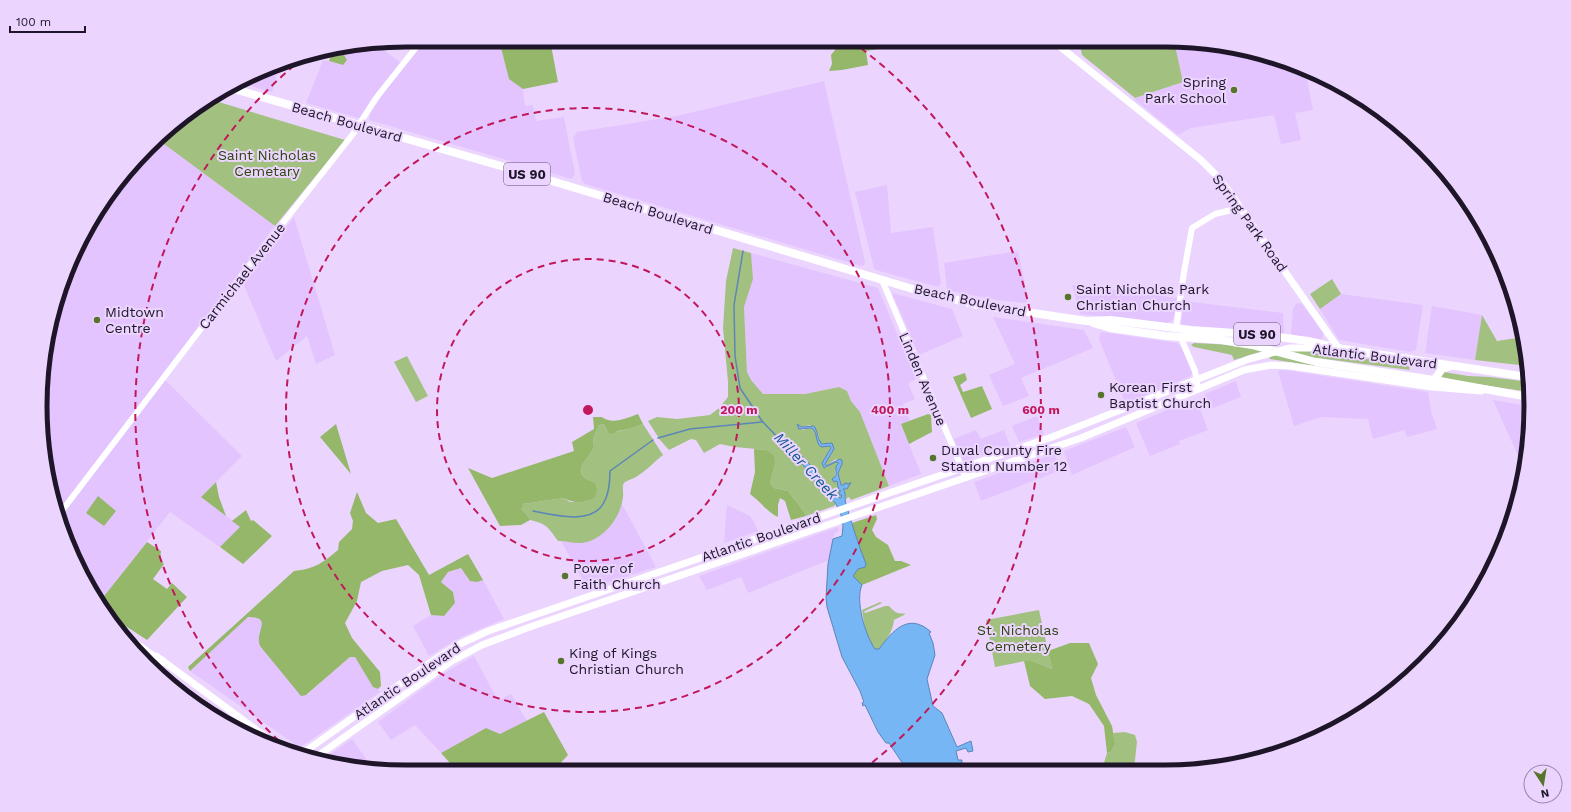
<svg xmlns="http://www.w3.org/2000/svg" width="1571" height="812" viewBox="0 0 1571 812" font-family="'Work Sans',sans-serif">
<rect width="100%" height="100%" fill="#ebd5ff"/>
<path fill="#e3c4fe" d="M467,40h32l10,39 14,10 2,17 8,-1 3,16 28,-4 11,57 -3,5 -203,-59 1,-6 17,-26 34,-42 16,-1z
M1174,41h15l71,11 45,17 8,41 -18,3 6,27 -20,4 -7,-29 -83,13 -13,7 -44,-36 49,-17z
M377,45l24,18 -39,53 -3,2 -53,-15 17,-43 20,5 1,-10 2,-5z
M282,63l-3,3 -7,26 -29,-8z
M824,81l41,181 -1,3 -3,1 -276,-82 -3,-3 -9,-43 4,-6 100,-16z
M160,141l115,85 -114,150 81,80 -41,41 40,30 -21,20 -50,-35 -69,88 -23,-32 -35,-114 4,-120 21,-68 34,-63z
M887,185l4,48 42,-6 8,56 -3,4 -62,-17 -2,-2 -19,-76z
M294,217l41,138 -19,9 -9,-28 -31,25 -33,-78z
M1018,251l10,48 -2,4 -29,-3 -46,-9 -4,-2 -3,-26z
M751,253l127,35 38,91 -8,4 7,16 -12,5 7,17 -9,3 20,50 -32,12 -29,-74 -9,-11 -4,-10 -8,-4 -34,7h-42l-12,-14 -4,-8 -3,-66 9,-27z
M1072,285l105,13 -4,22 -7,4 -86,-10z
M892,293l60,16 11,27 -44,19z
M1341,294l82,11 -7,45 -6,2 -71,-12 -19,-31z
M1184,301l99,12 1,19 -2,2 -99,-8 -2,-2z
M1297,303l5,1 21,29v4l-2,2 -28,-3 -2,-3 2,-24z
M1432,306l50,9 -7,45 -50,-7z
M993,317l91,13 9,18 -72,30 8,18 -26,10 -14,-31 26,-11z
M1102,332l75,11 4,4 11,25 -1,4 -65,28 -24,-57 -3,-8 1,-5z
M1284,370l144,22 3,20 6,17 -30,8 -3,-7 -31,9 -5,-20 -46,-2 -28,9 -16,-55z
M1236,381l5,16 -31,12 -5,-15z
M1196,398l12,32 -29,11 1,3 -30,12 -14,-33z
M1493,400l36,6 1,24 -6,39z
M1037,416l7,18 -25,8 -7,-16z
M1126,427l9,20 -63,28 -8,-24z
M976,430l5,9 23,-9 6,16 -47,15 -9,-22z
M1054,454l7,16 -80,31 -7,-19z
M622,504l34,63 -68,22 -27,-48 19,2 10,-3 13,-7 13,-15z
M727,505l23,11 4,6 4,9 -34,12z
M838,527l1,4 -4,2 -2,6 -4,21 -81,33 -7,-16 -34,13 -8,-14z
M461,568l16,14 6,-2 21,39 -43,18 -32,19 -16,-30 18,-11 13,1 11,-13 -2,-11 -12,-10 7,-10z
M248,617h9l4,2 1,5 -3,18 1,4 47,49 43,-38h5l18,30 5,2 2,3 -75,52 -4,2 -5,-1 -106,-74z
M474,656l24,45 13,-7 16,27 -27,13 -14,-6 -45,25 -26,-28 -24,15 -13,-18 66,-49z
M162,672l86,64 -88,-62z
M352,739l15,21 -9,7 -37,-6z"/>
<path fill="#a2c080" d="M1079,41h95l9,41 -48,16 -53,-43z
M212,100l133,40 -70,86 -115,-85 23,-25z
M733,248l18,5 2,26 -9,28 3,65 4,8 12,14h42l34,-7 8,4 4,10 9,11 29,74 -38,14 -2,-3 -2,1 -2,3 1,-4 -3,-8 6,-5 -8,1 -3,-12 4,-9 -6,-5 -10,7 -1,-2 9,-15 -4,-6 -8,1 -2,-2 -2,-8 -8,-9 -8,2 -5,-3 5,6 10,-2c5,5 5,13 9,19l9,-1 1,2 -9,15 4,5 10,-6 3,1c-1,3 -4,7 -4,10 -1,8 8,15 6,25l-6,-2 -15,-15 -8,-14 -22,-24h-9l7,5 23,26 7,11 18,19 -2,2 -28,10 -4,-7 -14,-18 -14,-3 -4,-5 5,-18 -9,-15 -31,-3 -15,-3 -16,9 -8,-13 -5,-1 -22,11 -9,-10 -12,-19 9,-4 20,2 33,-4 9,-7 9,-11v-15l-5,-54 3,-47z
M1332,279l9,15 -21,15 -10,-15z
M1482,315l15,26 26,-4 5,21v8l-53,-6z
M1194,343l40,2 1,2 4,-1 24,5 -29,9 -2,-5 -38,-8 -3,-2z
M1310,350l91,14 9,3 -1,1 1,2 -92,-12 -2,8 -46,-7 -1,-3 20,-5z
M407,356l21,40 -12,6 -22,-40z
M1444,372l24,4 22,1 39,5v10l-72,-11 -16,-4z
M604,424l4,9 21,-4 14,-5 20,31c-9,7 -17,16 -27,22 -3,2 -8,3 -11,5 -4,3 -1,10 -2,15 -2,21 -21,45 -43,46 -8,0 -15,-2 -22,-2 -10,-14 -11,-17 -28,-21l-3,-5 -6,-6v-3l2,-2 41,-6 6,4 17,-1 7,-19 -8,-3 -5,-5 1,-9 12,-17 -1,-10 6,-13z
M880,602l2,1 -17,8 -1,1 1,1 20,-7h4c5,5 8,9 16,7l-1,2 -10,5c-1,12 -8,20 -15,29l-2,1c-11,-6 -13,-29 -15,-40z
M1039,610l13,59 -22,-9 -35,7 -9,-47z
M1125,732l10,3 2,7 -3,27h-32l5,-16 4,-1 4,-8 -2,-11z"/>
<path fill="#94b76a" d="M499,40h51l8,42 -35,7 -14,-10z
M843,40h64l1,4 -42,7 2,14 -26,5 -13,1 3,-7 -1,-9z
M346,50l-2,5 3,5 -4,5 -14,-4 3,-9z
M965,373l2,7 -7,5 3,7 19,-6 10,23 -21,9 -18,-41z
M638,414l5,10 -14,5 -12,2 -4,3 -5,-1 -4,-9 -5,1 -6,13 1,10 -12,17 -1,9 5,5 8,3 3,8 -2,7c-10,6 -21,7 -31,1l-41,6 -2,5 6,6 3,5 -9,5 -21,1 -32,-58 24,10 82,-27 -2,-9 22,-13 -1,-12h9c10,8 25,1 36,-3z
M928,414l3,1 1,17 -23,12 -8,-20z
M336,424l15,50 -31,-37z
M754,449l12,1 8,6 1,9 -5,18 4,5 14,3 14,18 4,7 -15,4 -6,-19 -5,-3 -2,7v12c-11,-5 -18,-16 -28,-23l5,-22z
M216,482l3,15 7,19 -25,-19z
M357,492l9,21 12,10 18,-4 33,56 39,-21 15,26 -6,2 -7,-1 -9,-13 -13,4 -7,10 12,10 2,11 -11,13 -13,-1 -12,-40 -11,-10 -26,6 -21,11 -4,19 -12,22 7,15 28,34 1,14 -3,3 -5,-2 -18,-30h-5l-44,38 -5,1 -41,-50c-6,-14 14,-29 -12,-29l-58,54 -2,-4 106,-96c20,-2 29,-8 44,-21l1,-8 13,-13 1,-8 -3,-8z
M98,496l18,15 -12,15 -18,-13z
M246,510l5,11 2,-1 19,16 -29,28 -23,-17 20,-20 -8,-6z
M876,515l1,4 -5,11 4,7 12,8 7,16h6l10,4 -49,20 -9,-9 5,-7 6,-2 -12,-44z
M147,542l14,9 -1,7 4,6 -11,15 14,10 5,-6 15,14 -40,43 -32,-21 -14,-19z
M1070,643h19l9,21 -7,14 5,17 16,31 3,18 -4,8 -4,1 -3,-27 -15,-22 -17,-8 -27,3 -15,-13 -6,-25 6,-1 22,9 -4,-18z
M544,712l24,43 -15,16h-96l-16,-18 45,-25 14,6z"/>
<path fill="#76b6f4" stroke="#5c86b7" d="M797,424l5,3 12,-1c4,5 3,13 8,18l10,-1 2,6 -9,15 1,2 14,-7 2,1v4l-4,9 3,12h3l1,-2 4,1 2,-2 -4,7h-4c4,5 1,10 3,15 6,20 12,40 20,60l-1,3 -7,2 -5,7 9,9c-7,15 3,50 13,64h4c14,-19 30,-37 52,-17l-2,1 4,10 2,12 -8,24 6,27 9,7 15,34 14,-6 2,10 -5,1 -2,-4 -10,3 2,9h4l-1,10h-59l-2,-4 3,-2 -14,-21h-3l-8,-11 -13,-27 -2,1 -1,-3 2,-1 -4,-11 -18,-34 -15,-50 -1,-9 2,-34 5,-25 9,-3 1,-10 -2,-11 -5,-11 -18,-19 -7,-11 -23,-26 -8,-5 4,-3 6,3 22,24 11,17 12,12 6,2 1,-3h-3v-3l2,-1h-2l-2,-10 -3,1 -2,-3 4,-3v-10l3,-3 -3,-1 -12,6 -2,-5 9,-15 -1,-2 -9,1c-6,-5 -3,-14 -9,-19l-13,1z"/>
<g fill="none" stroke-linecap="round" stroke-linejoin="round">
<path stroke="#5c86b7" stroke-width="1.5" d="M743,251l-9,54 1,51 5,32 22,33 20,21
M658,438l32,-9 72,-7
M533,511c20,4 58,14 70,-7 6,-9 7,-22 7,-33l43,-31"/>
<path stroke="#fff" stroke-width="6" d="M882,280l84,198
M1176,329l8,-57 8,-44 23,-14 25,-6
M1181,338l14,33 3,17
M61,512l181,-237 111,-141 23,-36 46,-58
M128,637l28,20"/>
<path stroke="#fff" stroke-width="7" d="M1053,41l148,119 14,14 13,16 111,159"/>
<path stroke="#fff" stroke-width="7" d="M159,658l122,90
M300,755l134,-95 26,-16 28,-13 564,-194 197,-78 41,-11h37
M312,760l140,-99 30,-16 45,-17 554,-190 163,-68 27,-5 19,1 142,21 49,4"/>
<path stroke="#fff" stroke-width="8" d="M234,89l281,81 401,120 62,15 62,9 46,7 25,-1 80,10 73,5 44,6 29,7 191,29
M1093,323l17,5 56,8 55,4 31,5 64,17 118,18 95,17
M1434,380l8,-11 9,-3"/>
<path stroke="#fff" stroke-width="9" d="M147,665l9,-8
M153,669l9,-8"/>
</g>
<g fill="none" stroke="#c2185b" stroke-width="2" stroke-dasharray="7 5">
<circle cx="588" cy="410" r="151"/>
<circle cx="588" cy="410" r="302"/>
<path d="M288 749A453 453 0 0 1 303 58M851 41A453 453 0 0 1 864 769"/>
</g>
<g fill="#56752b" stroke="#ebd5ff" stroke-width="1.5">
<circle cx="1234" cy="90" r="4"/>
<circle cx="1068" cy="297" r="4"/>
<circle cx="97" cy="320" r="4"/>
<circle cx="1101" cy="395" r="4"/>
<circle cx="933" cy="458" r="4"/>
<circle cx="565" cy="576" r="4"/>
<circle cx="561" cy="661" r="4"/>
</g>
<g text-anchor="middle" stroke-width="4" stroke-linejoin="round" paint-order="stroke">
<g fill="#ebd5ff" stroke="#5c4f68" stroke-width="1">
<rect x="504" y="163" width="46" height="22" rx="3"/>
<rect x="1234" y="323" width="46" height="22" rx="3"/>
</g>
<g font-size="13" font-weight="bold" fill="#1f1528">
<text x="527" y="179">US 90</text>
<text x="1257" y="339">US 90</text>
</g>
<g font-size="14" fill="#1f1528" stroke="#ebd5ff" text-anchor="start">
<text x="1226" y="87" text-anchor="end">Spring<tspan x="1226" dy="16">Park School</tspan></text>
<text x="1076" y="294">Saint Nicholas Park<tspan x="1076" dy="16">Christian Church</tspan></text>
<text x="105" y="317">Midtown<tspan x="105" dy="16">Centre</tspan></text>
<text x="1109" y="392">Korean First<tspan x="1109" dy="16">Baptist Church</tspan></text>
<text x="941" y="455">Duval County Fire<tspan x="941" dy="16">Station Number 12</tspan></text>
<text x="573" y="573">Power of<tspan x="573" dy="16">Faith Church</tspan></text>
<text x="569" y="658">King of Kings<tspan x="569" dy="16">Christian Church</tspan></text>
</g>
<g font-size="14" fill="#1f1528" stroke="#ebd5ff">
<text transform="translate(347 122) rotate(16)" y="5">Beach Boulevard</text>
<text transform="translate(658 213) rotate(17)" y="5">Beach Boulevard</text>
<text transform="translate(1250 223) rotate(54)" y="5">Spring Park Road</text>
<text transform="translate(242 276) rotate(-52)" y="5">Carmichael Avenue</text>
<text transform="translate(970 300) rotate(12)" y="5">Beach Boulevard</text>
<text transform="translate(1375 356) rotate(7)" y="5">Atlantic Boulevard</text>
<text transform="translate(923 379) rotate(67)" y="5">Linden Avenue</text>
<text transform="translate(761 537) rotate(-19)" y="5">Atlantic Boulevard</text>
<text transform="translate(407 681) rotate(-34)" y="5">Atlantic Boulevard</text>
</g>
<g font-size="14" fill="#2e440c" stroke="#ebd5ff">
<text x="267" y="160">Saint Nicholas<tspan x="267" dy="16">Cemetary</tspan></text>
<text x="1018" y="635">St. Nicholas<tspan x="1018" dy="16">Cemetery</tspan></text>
</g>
<g font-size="15" font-style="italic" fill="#145991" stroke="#ebd5ff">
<text transform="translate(806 466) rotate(47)" y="5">Miller Creek</text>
</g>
</g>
<path d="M0 0H1571V812H0ZM406 47H1165A359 359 0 0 1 1524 406V406A359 359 0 0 1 1165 765H406A359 359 0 0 1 47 406V406A359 359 0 0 1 406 47Z" fill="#ebd5ff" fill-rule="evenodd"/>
<path fill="none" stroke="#1f1528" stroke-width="5" d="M406 47H1165A359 359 0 0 1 1524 406V406A359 359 0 0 1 1165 765H406A359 359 0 0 1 47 406V406A359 359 0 0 1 406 47Z"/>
<circle cx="588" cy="410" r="6" fill="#c2185b" stroke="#ebd5ff" stroke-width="2"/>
<g font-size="12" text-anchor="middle" font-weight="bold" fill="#c2185b" stroke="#ebd5ff" stroke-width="4" stroke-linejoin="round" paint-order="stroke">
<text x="739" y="414">200 m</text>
<text x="890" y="414">400 m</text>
<text x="1041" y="414">600 m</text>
</g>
<g transform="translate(1543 784) rotate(168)"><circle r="19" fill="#ebd5ff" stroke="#9988a9"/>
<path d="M0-3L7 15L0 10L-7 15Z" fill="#56752b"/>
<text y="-6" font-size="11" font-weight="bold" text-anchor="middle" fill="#1f1528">N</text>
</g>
<path d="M10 26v6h75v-6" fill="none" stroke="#1f1528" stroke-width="2"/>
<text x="16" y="26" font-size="12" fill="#1f1528" stroke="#ebd5ff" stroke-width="3" paint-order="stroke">100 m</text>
</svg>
